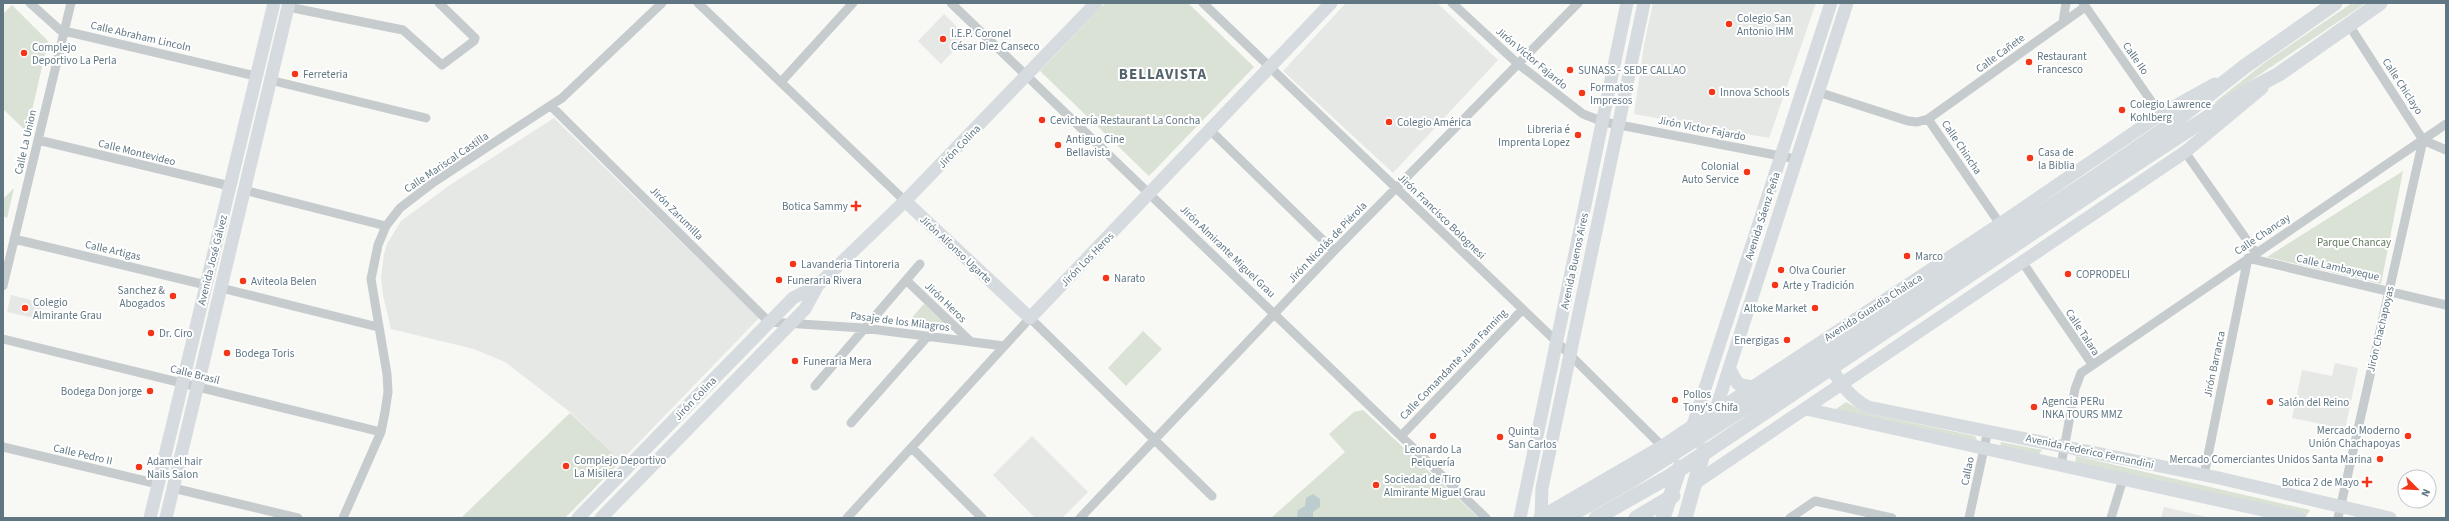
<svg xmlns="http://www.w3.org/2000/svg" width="2449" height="521" viewBox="0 0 2449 521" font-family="'Source Sans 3',sans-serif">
<rect width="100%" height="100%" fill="#f8f8f5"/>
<path fill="#e6e8e6" d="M1346,3h91l61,57 -105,113 -110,-102z
M1653,3h163l-47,135 -135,-24 10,-69z
M944,14l23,23 -26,27 -23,-23z
M554,118l205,200 -138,143 -51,-49 -65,-50 -31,-13 -83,-20 -8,-34 -2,-17 3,-24 3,-10 14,-23 49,-36z
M11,295l32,8 -4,16 -32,-7z
M2335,363l23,5 -13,61 -53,-11 10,-48 30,6z
M1032,436l56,56 -26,26h-27l-42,-43z
M2164,507l47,11h-50z"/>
<path fill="#dae1d5" d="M1105,3h83l66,64 -105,109 -109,-105z
M2352,3h14l-150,101 -1,-2 52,-41z
M12,5l36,36 -21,91 -24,-23v-95z
M2403,171l-22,113 -114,-27z
M14,188l-7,30 -4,-2v-17z
M924,304l25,21 -3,4 -40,-5z
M1143,331l19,18 -36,37 -18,-18z
M1846,402l20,11 109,23 2,4 -2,5 -146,-31z
M1363,410l115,107v1h-207l74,-66 -16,-18 25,-22z
M570,413l51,48 -56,57h-104z
M2001,442l41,8 -6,8 -38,-5z
M2076,456l234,54 -5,8 -230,-52z"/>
<path fill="#bdcccf" d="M1313,494l7,5v8l-7,5v6h-16l1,-8 7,-4 1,-8z"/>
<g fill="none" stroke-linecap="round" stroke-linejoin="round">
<path stroke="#c6cbce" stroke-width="9" d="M30,3l30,27 196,46
M698,3l207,198
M951,3l535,515
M1203,3l354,339 106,105
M1452,3l65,60 66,51 21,8 192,37
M2083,3l80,115
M288,7l115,23 39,35 32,-24 1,-3 -36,-35
M2063,22l3,-19
M2349,25l74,115 23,10
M270,80l156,38
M781,82l72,-79
M1818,92l90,29 9,1 11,-3 72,105
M551,106l218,216 94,6 141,18
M1928,119l157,-112
M1210,130l124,121
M38,140l192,46
M2185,152l71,101
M244,190l142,36
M14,239l192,46
M2023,263l69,101
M906,280l64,61
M3,286l68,-283
M221,288l157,39
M3,339l378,93
M815,386l105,-122
M851,423l77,-87
M1402,435l120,-125
M3,447l155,37
M912,448l70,70
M2061,465l14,-76 6,-16 365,-249
M2204,475l44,-217 198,47
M173,488l125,30
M343,518l38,-86 4,-20 3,-20 -1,-18 -16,-95 7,-34 8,-19 14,-18 34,-26 128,-84 100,-95
M847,518l183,-200 182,178
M1080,518l254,-267 244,-248
M1790,518l25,-17 77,17
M1969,518l19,-88
M2111,518l12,-39
M2338,518l85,-378"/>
<path stroke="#d5dbde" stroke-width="13" d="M905,201l125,117 301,-315
M1826,360c12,19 22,37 42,47l351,71 171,40
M1729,368l9,16 15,3
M1806,409l493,109
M1715,412l285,-188 161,-110 54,-30
M1715,412l132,-409
M1692,428l139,-425
M1695,483l490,-331 77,-64
M150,518l124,-515
M166,518l123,-515
M578,518l215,-220 25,-13 87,-84 191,-198
M601,518l204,-209 13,-24
M1520,518l107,-515
M1541,518l1,-30 102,-485"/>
<path stroke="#d5dbde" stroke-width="15" d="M1541,518l122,-71 52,-35
M1565,518l67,-38 153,-98 310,-205 74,-51 75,-59 91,-64
M1596,518l74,-42 434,-291 147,-96 28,-15 101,-71
M1636,518l37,-22
M1663,518l17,-51
M1685,518l19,-68"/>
</g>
<g fill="#f53518" stroke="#fff" stroke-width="1.5">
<circle cx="1729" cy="24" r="4"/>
<circle cx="943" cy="39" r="4"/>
<circle cx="24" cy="53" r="4"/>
<circle cx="2029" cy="62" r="4"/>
<circle cx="1570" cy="70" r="4"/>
<circle cx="295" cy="74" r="4"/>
<circle cx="1712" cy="92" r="4"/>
<circle cx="1582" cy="93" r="4"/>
<circle cx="2122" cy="110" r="4"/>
<circle cx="1042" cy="120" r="4"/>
<circle cx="1389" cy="122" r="4"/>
<circle cx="1578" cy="135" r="4"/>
<circle cx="1058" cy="145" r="4"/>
<circle cx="2030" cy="158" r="4"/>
<circle cx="1747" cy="172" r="4"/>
<path d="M854 200h4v4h4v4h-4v4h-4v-4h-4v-4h4z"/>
<circle cx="1907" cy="256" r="4"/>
<circle cx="793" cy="264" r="4"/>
<circle cx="1781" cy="270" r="4"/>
<circle cx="2068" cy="274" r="4"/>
<circle cx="1106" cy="278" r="4"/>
<circle cx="779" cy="280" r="4"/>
<circle cx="243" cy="281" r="4"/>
<circle cx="1775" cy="285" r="4"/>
<circle cx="173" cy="296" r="4"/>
<circle cx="25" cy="308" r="4"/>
<circle cx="1815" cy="308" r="4"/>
<circle cx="151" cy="333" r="4"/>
<circle cx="1787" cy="340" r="4"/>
<circle cx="227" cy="353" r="4"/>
<circle cx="795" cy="361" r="4"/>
<circle cx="150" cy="391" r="4"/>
<circle cx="1675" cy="400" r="4"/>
<circle cx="2270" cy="402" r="4"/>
<circle cx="2034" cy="407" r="4"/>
<circle cx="1433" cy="436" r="4"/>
<circle cx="2408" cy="436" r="4"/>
<circle cx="1500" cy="437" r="4"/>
<circle cx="2380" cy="459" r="4"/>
<circle cx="566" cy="466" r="4"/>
<circle cx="139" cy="467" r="4"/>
<path d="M2365 476h4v4h4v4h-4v4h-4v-4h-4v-4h4z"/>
<circle cx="1376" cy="485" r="4"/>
</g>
<g text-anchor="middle" stroke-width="4" stroke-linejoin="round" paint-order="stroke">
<g font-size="11" fill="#607783" stroke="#fff" text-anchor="start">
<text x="1737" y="22">Colegio San<tspan x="1737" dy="13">Antonio IHM</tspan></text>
<text x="951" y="37">I.E.P. Coronel<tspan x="951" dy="13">César Diez Canseco</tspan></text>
<text x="32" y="51">Complejo<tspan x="32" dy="13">Deportivo La Perla</tspan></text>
<text x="2037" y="60">Restaurant<tspan x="2037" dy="13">Francesco</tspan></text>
<text x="1578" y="74">SUNASS - SEDE CALLAO</text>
<text x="303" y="78">Ferreteria</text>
<text x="1590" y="91">Formatos<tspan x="1590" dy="13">Impresos</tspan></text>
<text x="1720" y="96">Innova Schools</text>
<text x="2130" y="108">Colegio Lawrence<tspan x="2130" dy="13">Kohlberg</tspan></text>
<text x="1050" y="124">Cevichería Restaurant La Concha</text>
<text x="1397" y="126">Colegio América</text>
<text x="1570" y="133" text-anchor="end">Libreria é<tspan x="1570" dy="13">Imprenta Lopez</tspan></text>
<text x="1066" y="143">Antiguo Cine<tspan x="1066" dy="13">Bellavista</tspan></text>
<text x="2038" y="156">Casa de<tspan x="2038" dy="13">la Biblia</tspan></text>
<text x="1739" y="170" text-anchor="end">Colonial<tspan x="1739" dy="13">Auto Service</tspan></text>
<text x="848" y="210" text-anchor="end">Botica Sammy</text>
<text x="1915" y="260">Marco</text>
<text x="801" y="268">Lavanderia Tintoreria</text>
<text x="1789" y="274">Olva Courier</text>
<text x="2076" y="278">COPRODELI</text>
<text x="1114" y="282">Narato</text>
<text x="787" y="284">Funeraria Rivera</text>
<text x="251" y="285">Aviteola Belen</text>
<text x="1783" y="289">Arte y Tradición</text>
<text x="165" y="294" text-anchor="end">Sanchez &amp;<tspan x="165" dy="13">Abogados</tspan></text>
<text x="33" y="306">Colegio<tspan x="33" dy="13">Almirante Grau</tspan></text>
<text x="1807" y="312" text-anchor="end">Altoke Market</text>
<text x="159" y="337">Dr. Ciro</text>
<text x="1779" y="344" text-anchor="end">Energigas</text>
<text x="235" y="357">Bodega Toris</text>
<text x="803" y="365">Funeraria Mera</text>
<text x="142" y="395" text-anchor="end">Bodega Don jorge</text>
<text x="1683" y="398">Pollos<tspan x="1683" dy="13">Tony's Chifa</tspan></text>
<text x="2042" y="405">Agencia PERu<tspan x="2042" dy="13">INKA TOURS MMZ</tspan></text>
<text x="2278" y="406">Salón del Reino</text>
<text x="2400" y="434" text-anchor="end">Mercado Moderno<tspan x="2400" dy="13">Unión Chachapoyas</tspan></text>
<text x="1508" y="435">Quinta<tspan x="1508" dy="13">San Carlos</tspan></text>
<text x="1433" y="453" text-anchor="middle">Leonardo La<tspan x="1433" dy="13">Pelquería</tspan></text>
<text x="2372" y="463" text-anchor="end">Mercado Comerciantes Unidos Santa Marina</text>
<text x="574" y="464">Complejo Deportivo<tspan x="574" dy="13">La Misilera</tspan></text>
<text x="147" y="465">Adamel hair<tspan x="147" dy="13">Nails Salon</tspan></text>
<text x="1384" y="483">Sociedad de Tiro<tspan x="1384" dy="13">Almirante Miguel Grau</tspan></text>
<text x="2359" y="486" text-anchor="end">Botica 2 de Mayo</text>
</g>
<g font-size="11" fill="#607783" stroke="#fff">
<text transform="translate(141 36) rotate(13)" y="4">Calle Abraham Lincoln</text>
<text transform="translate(2000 53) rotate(-36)" y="4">Calle Cañete</text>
<text transform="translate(1532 58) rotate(40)" y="4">Jirón Víctor Fajardo</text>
<text transform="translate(2136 58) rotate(55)" y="4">Calle Ilo</text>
<text transform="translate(2403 86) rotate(57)" y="4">Calle Chiclayo</text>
<text transform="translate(1702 128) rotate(11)" y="4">Jirón Victor Fajardo</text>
<text transform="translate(25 142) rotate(-77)" y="4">Calle La Union</text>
<text transform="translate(959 146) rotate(-46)" y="4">Jirón Colina</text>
<text transform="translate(1962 147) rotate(56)" y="4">Calle Chincha</text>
<text transform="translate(137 152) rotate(14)" y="4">Calle Montevideo</text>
<text transform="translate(446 162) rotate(-34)" y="4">Calle Mariscal Castilla</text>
<text transform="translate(677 213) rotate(45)" y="4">Jirón Zarumilla</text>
<text transform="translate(1442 216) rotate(44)" y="4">Jirón Francisco Bolognesi</text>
<text transform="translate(1762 216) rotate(-72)" y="4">Avenida Sáenz Peña</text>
<text transform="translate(2262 234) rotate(-34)" y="4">Calle Chancay</text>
<text transform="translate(1327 242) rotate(-46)" y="4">Jirón Nicolás de Piérola</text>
<text transform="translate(956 249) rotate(43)" y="4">Jirón Alfonso Ugarte</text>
<text transform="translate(113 250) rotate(13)" y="4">Calle Artigas</text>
<text transform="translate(1228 251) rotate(44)" y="4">Jirón Almirante Miguel Grau</text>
<text transform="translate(1087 259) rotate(-46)" y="4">Jirón Los Heros</text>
<text transform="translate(212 260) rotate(-76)" y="4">Avenida José Gálvez</text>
<text transform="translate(1574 261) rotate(-78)" y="4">Avenida Buenos Aires</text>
<text transform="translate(2338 267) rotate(13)" y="4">Calle Lambayeque</text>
<text transform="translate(946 302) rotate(44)" y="4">Jirón Heros</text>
<text transform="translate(1873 307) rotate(-33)" y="4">Avenida Guardia Chalaca</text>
<text transform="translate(900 321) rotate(7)" y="4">Pasaje de los Milagros</text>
<text transform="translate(2380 329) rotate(-77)" y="4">Jirón Chachapoyas</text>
<text transform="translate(2083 332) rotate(57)" y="4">Calle Talara</text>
<text transform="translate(1453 364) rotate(-46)" y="4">Calle Comandante Juan Fanning</text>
<text transform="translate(2214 364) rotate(-78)" y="4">Jirón Barranca</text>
<text transform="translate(195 374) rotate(14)" y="4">Calle Brasil</text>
<text transform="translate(695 398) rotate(-46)" y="4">Jirón Colina</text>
<text transform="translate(2090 451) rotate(12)" y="4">Avenida Federico Fernandini</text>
<text transform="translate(83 454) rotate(13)" y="4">Calle Pedro II</text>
<text transform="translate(1967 471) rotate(-78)" y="4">Callao</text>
</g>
<g font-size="11" fill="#677a60" stroke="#fff">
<text x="2354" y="246">Parque Chancay</text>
</g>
<g font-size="15" font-weight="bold" letter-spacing="1" fill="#53646d" stroke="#fff">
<text x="1163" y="79">BELLAVISTA</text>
</g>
</g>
<rect width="2449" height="521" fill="none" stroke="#607783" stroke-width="8"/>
<g transform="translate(2417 489) rotate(114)"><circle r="19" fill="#ffffff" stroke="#bfc9cd"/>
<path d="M0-3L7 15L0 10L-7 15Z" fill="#f53518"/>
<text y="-6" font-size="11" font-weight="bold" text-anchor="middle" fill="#607783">N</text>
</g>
</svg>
